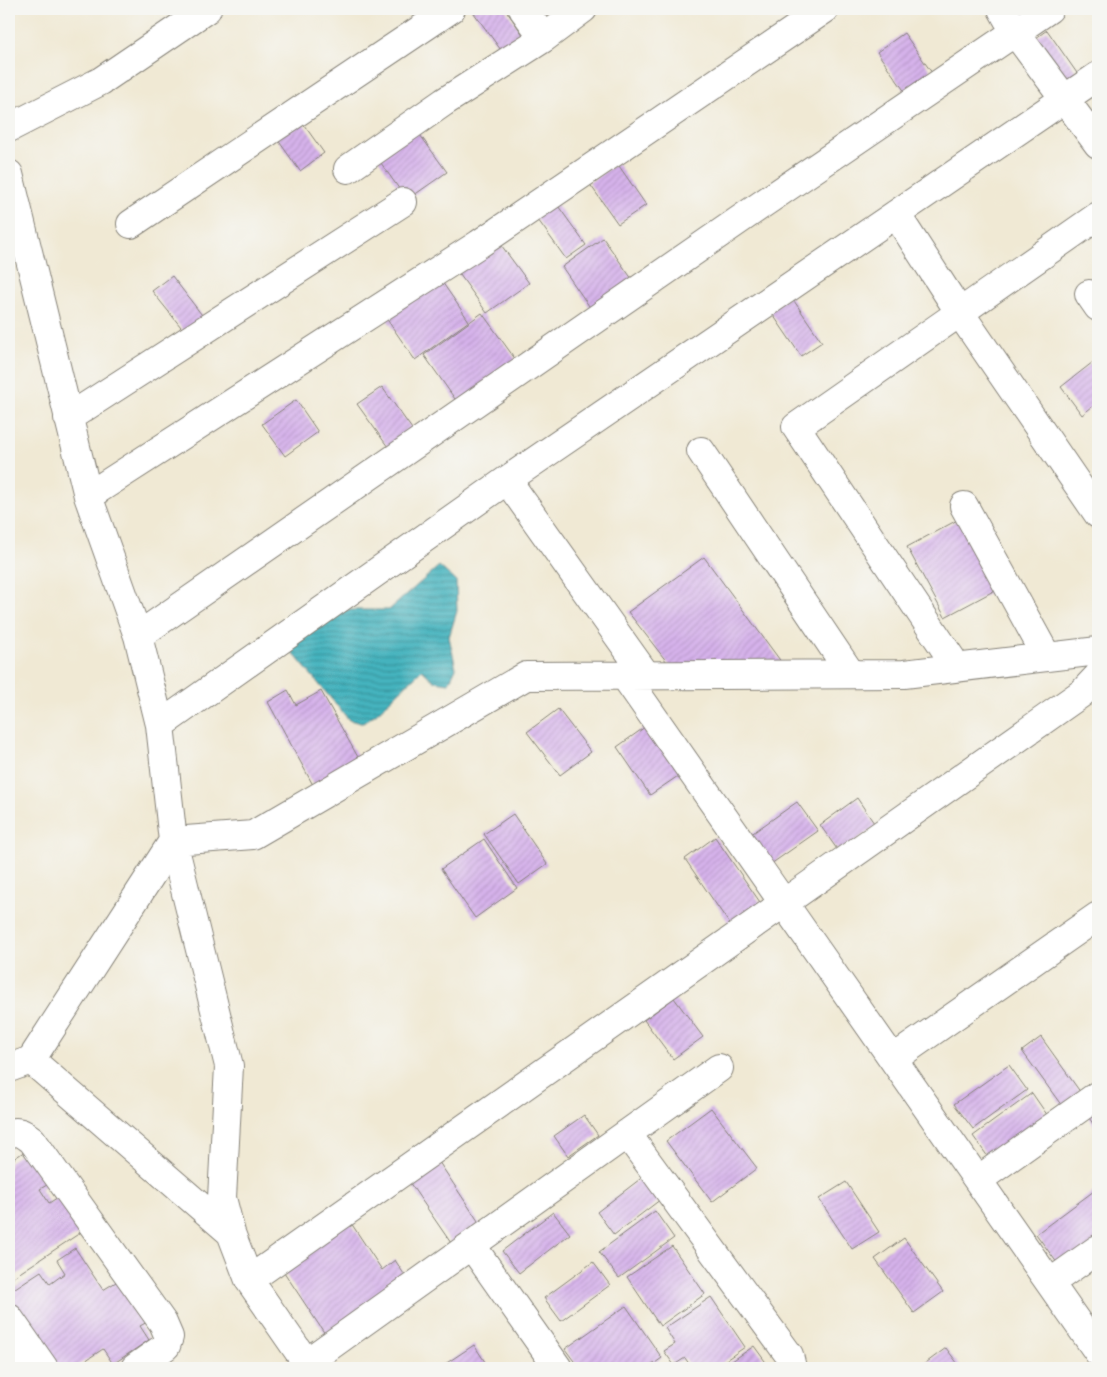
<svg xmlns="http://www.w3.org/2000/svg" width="1107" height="1377" viewBox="0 0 1107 1377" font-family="'EB Garamond',serif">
<defs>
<pattern id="water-rules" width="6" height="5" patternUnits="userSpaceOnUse" patternTransform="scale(1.25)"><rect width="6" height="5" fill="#44b3be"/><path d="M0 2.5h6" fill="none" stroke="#38919a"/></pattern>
<pattern id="building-hatch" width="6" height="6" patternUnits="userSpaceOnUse" patternTransform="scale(1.25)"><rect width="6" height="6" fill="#d6b2eb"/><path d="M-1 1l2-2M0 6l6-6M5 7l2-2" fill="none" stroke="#b798c9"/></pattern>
</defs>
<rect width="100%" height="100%" fill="#f6f6f2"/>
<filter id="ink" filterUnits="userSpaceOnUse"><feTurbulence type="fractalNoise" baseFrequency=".02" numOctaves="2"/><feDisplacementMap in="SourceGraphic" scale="10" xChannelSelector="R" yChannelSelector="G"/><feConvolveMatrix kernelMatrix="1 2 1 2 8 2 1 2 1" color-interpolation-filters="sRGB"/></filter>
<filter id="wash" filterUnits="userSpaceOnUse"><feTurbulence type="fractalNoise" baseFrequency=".0096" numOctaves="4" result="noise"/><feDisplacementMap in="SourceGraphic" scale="20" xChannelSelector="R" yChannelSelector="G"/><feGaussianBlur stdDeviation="1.12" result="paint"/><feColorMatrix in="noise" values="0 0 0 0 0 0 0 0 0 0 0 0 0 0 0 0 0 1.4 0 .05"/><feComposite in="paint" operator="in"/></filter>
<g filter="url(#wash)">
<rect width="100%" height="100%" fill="#f0e9d4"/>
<path fill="url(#water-rules)" stroke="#30686d" d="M439,566l17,15 1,30 -8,26 7,31 -7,15 -15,-2 -12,-11 -45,43 -14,10 -14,-3 -67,-80 60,-30h47z"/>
<g id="blocks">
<path fill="url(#building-hatch)" d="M471,9h34l23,33 -22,15z
M1047,30l32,46 -18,13 -32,-46z
M904,33l33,47 -27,19 -33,-47z
M299,118l25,35 -24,18 -25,-35z
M415,128l32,44 -40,28 -31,-44z
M617,163l29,42 -28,19 -29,-41z
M556,203l30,42 -20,14 -30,-42z
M496,238l33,45 -42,30 -32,-45z
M603,238l34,48 -41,30 -34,-49z
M172,276l36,47 -19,14 -37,-46z
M440,279l29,42 -54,39 -29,-42z
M790,295l32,47 -21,14 -32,-47z
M482,313l39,54 -59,42 -38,-54z
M1093,362l5,7v33l-16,13 -21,-28z
M382,387l35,49 -24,18 -36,-50z
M296,400l22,32 -33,24 -23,-32z
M963,517l38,70 -56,30 -38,-70z
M704,557l81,110 -111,4 -46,-59z
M288,690l8,15 25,-14 38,68 -46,26 -45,-83z
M558,709l33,43 -31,23 -33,-43z
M645,727l42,43 -37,25 -33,-48z
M857,798l19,28 -37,26 -19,-27z
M797,802l21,29 -47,33 -21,-29z
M513,814l34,50 -28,20 -35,-50z
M715,837l47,68 -31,21 -46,-67z
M484,839l33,49 -42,30 -34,-49z
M674,998l29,39 -30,22 -29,-39z
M1041,1037l40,56 -19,13 -40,-55z
M1009,1065l18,25 -54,39 -19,-25z
M1032,1093l18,26 -59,42 -18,-25z
M1098,1103v28l-13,-19z
M711,1108l46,60 -45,34 -46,-61z
M584,1115l14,20 -30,21 -14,-20z
M31,1147l23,34 -14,8 9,14 14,-9 23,35 -77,51v-118z
M435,1156l47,71 -29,19 -48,-70z
M648,1173l17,23 -51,39 -17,-23z
M846,1182l33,50 -27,17 -33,-50z
M1098,1188v58l-35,25 -27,-37z
M655,1211l19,27 -55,40 -20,-26z
M553,1212l17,22 -51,39 -17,-22z
M349,1220l33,50 13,-10 14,22 -82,55 -47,-71z
M904,1238l39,54 -29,21 -39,-54z
M672,1246l33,48 -45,32 -33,-49z
M75,1248l28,42 18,-11 28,42 -9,5 9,14 -36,24 -10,-15 -29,19h-21l-44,-67v-9l32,-21 9,13 15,-11 -8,-13z
M593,1262l17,23 -49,36 -17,-23z
M711,1297l34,50 -31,21h-22l-7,-10 -11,7 -10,-14 11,-7 -10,-16z
M626,1306l36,52 -14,10h-69l-14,-19z
M474,1345l15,23h-50z
M754,1346l16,22h-48z
M946,1348l15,20h-42z"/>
</g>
</g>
<g filter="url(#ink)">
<use href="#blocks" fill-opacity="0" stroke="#868278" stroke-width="1"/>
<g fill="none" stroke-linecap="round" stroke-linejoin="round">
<g stroke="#868278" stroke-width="30">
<path id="minor" d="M523,9l21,29
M1002,9l13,23 83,112
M9,128l92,-47 106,-72
M348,169l96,-67 100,-64 39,-29
M9,174l79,322 50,140 22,89 13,116 56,225 -7,132 9,35 18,47 61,88
M896,214l64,99 138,201
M131,224l320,-215
M1089,294l9,13
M68,418l335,-216
M701,451l150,223
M507,480l139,195
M88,496l391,-252 346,-235
M964,506l83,151
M138,636l623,-431 288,-196
M957,667l-161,-240 302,-211
M624,675l474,677
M160,725l347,-245 591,-404
M893,1059l205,-143
M31,1060l200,173
M9,1068l22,-8 142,-219 80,-6 273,-159 378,-2 194,-23
M9,1134c9,-5 15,0 23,6l131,183 6,14 -3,9 -31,22
M628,1135l161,220 3,13
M978,1180l120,-85
M472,1246l86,122
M249,1280l833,-587 16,-17
M1050,1283l48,-34
M9,1318l35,50
M9,1355l9,13
M306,1363l413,-295"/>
</g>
<use href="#minor" stroke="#fff" stroke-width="28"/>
</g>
</g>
<rect width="1107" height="1377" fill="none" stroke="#f6f6f2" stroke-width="30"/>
</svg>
